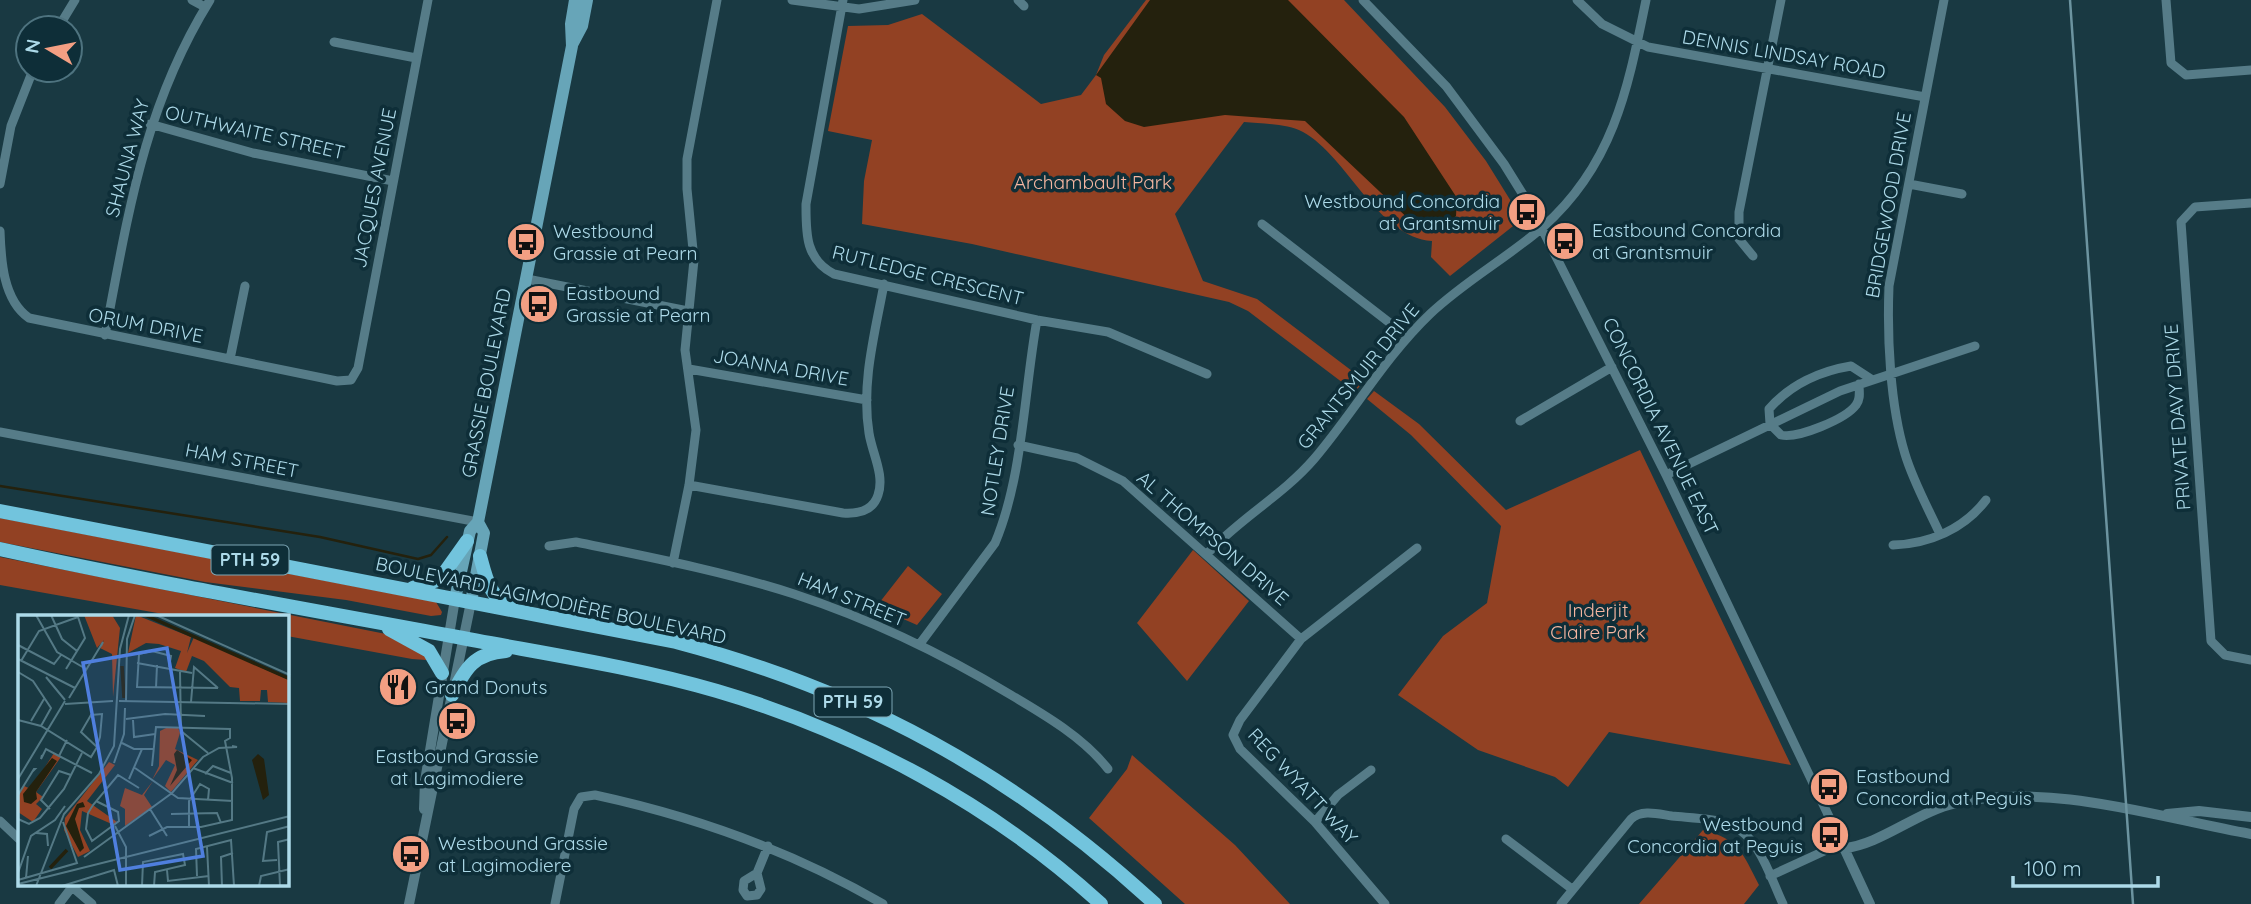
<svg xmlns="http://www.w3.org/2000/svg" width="2251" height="904" viewBox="0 0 2251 904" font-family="Quicksand,sans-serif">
<rect width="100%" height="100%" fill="#193942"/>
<path fill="#924123" d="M1146,0h198l101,107 41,54 36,58 -72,57 -19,-19 1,-16c-55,-4 -84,-84 -129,-109 -16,-9 -41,-8 -59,-10l-69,92 28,67 54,18 103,78 3,5 -8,10 -107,-81 -19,-9 -257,-58 -110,-20 2,-43 8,-41 -44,-9 20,-105 40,-1 34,-11 119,90 40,-9 15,-20 8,-20z
M1374,391l45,33 87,86 134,-60 151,315 -182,-33 -41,55 -13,-10 -77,-27 -80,-55 45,-59 44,-33 14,-77 -90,-91 -44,-36z
M0,518l436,84 6,10 -1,3 -10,1 -85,-16 -141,-18 -205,-40z
M1193,550l56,51 -62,80 -50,-58z
M0,557l391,78 37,22 -2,3 -14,-1 -125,-23v-19h-107l-180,-32z
M908,566l34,28 -25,31 -41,-18z
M1132,755l103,90 55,59h-105l-96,-86 38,-49z
M1703,830c36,9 40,24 56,55l-15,19h-105z"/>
<path fill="#24210d" d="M1150,0h138l116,117 53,81 -1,18 -13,11 -27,-1 -111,-105 -80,-6 -81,12 -19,-6 -19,-17 -5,-26 -5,-3z"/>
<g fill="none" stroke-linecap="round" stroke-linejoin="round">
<path stroke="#24210d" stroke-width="2.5" d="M0,486l320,51 98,22 13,-4 16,-18"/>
<path stroke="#567c88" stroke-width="9" d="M192,0l13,7
M792,0l67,9 56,-9
M843,0l-37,204c0,29 -1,55 28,70l203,46 71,12 99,42
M1018,0l6,6
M1363,0l83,86 58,78 28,45 134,266 178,373 -11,-1 -63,29
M1577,0l25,24 46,23 277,50
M2166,0l5,63 15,12 65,-5
M58,28l17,-28
M334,42l82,16
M150,124l103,29 140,28
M0,184l11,-58 22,-56
M1909,184l53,10
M2251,203l-56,4 -14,15 30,419 14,14 26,5
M1262,224l146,113
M0,231c1,29 3,69 29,87l308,63 14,-1 7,-12 70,-368
M1753,256l-14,-17v-27l42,-212
M527,279l161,32
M105,335c23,-120 39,-229 105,-335
M230,359l15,-73
M689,369l178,31
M1859,384c0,7 2,15 -3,21 -10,14 -59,34 -75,30l-11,-11 -1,-15c21,-24 51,-38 82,-43l20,13
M1520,421l92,-54
M0,432l478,90
M1018,445l59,13 46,23 178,158
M1666,475l174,-84 135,-45
M689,485l154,28c15,1 30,-2 35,-18 7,-20 -6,-42 -9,-62 -8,-50 6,-100 15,-149
M1940,534c-12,-26 -27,-53 -35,-80 -15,-49 -18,-117 -16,-168l55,-286
M1893,545c36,-1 71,-16 93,-45
M549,546l27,-4c73,15 147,29 218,52 76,25 149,60 217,101 34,20 73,43 97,74
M1207,554c32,-35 76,-59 107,-95 40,-47 71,-102 116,-145 35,-33 77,-56 113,-87 71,-63 85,-139 103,-227
M673,563l16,-78 7,-55 -11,-80 9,-90 -7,-71v-30l30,-159
M919,645l76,-102c28,-66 29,-152 42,-223
M0,821l19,18
M1315,822l23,-27 33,-25
M1506,839l66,50
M757,873l4,16 -4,6 -10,1 -4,-6 1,-9 13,-8 11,-27
M70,885l22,19
M59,904l13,-17
M555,904l19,-95 7,-12 14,-2c102,22 197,56 288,109
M1385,904l-70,-82 -75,-73 -7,-14 7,-15 61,-81 116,-91
M1561,904l70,-85c11,-10 27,-5 41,-3 19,2 41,2 59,9 28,11 40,54 52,79"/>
<path stroke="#567c88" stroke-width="10" d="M424,809l1,-28 30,-182
M2167,814l32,-3 52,6
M409,904l62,-302
M1870,904l-26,-56c36,-3 74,-37 112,-45 97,-21 200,14 295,31"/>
<path stroke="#67a5b8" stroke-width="12" d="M573,43l9,-17 5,-26
M455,599l15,-68 8,-9 94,-476 -1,-22 4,-24
M471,602l13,-69 -6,-11"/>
<path stroke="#72c4dd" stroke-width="14" d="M0,511l676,131c186,49 338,132 479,262
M0,549c150,33 301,59 452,87 88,17 179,30 265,55 140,41 276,114 384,213
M480,556c6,22 9,40 30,51
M413,588l27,-9 27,-38
M389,629l40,22 13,22
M452,695c13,-26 22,-42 54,-44"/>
<path stroke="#6c94a0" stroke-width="2.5" d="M2070,0l63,904"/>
</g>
<defs>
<g id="bus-disc" transform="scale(2.0125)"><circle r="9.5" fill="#f39f83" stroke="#0e2e38"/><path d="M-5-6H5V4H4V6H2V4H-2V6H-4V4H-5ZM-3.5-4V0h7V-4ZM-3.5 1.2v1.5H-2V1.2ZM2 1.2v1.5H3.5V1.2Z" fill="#111"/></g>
<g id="restaurant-disc" transform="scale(2.0125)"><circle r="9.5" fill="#f39f83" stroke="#0e2e38"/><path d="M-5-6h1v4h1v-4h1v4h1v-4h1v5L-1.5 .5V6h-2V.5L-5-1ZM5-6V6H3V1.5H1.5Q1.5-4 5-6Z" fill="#111"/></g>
</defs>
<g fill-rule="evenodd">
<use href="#bus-disc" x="1527" y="212"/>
<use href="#bus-disc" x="1565" y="241"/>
<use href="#bus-disc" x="526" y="242"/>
<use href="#bus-disc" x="539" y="304"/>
<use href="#restaurant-disc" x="398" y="687"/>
<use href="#bus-disc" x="457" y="721"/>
<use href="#bus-disc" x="1829" y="787"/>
<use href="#bus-disc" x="1830" y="835"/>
<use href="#bus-disc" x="411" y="854"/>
</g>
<g text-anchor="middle" stroke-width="7" stroke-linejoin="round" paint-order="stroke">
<g fill="#0e2e38" stroke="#7da6b4" stroke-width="2">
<rect x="211.5" y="545.5" width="77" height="29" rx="5"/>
<rect x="814.5" y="687.5" width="77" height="29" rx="5"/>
</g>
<g font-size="18" font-weight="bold" fill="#addae9">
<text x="250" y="566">PTH 59</text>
<text x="853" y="708">PTH 59</text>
</g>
<g font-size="19" fill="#addae9" stroke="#0e2e38">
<text transform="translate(1784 54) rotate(10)" y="7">DENNIS LINDSAY ROAD</text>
<text transform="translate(255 132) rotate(13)" y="7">OUTHWAITE STREET</text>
<text transform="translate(127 158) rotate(-75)" y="7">SHAUNA WAY</text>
<text transform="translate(374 188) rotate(-79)" y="7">JACQUES AVENUE</text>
<text transform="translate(1888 205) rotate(-80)" y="7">BRIDGEWOOD DRIVE</text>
<text transform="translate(928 275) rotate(14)" y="7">RUTLEDGE CRESCENT</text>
<text transform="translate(146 325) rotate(11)" y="7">ORUM DRIVE</text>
<text transform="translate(781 367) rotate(10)" y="7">JOANNA DRIVE</text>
<text transform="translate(1358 376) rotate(-51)" y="7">GRANTSMUIR DRIVE</text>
<text transform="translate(486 383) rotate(-79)" y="7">GRASSIE BOULEVARD</text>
<text transform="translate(2177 417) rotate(-94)" y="7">PRIVATE DAVY DRIVE</text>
<text transform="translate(1661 426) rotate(64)" y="7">CONCORDIA AVENUE EAST</text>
<text transform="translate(997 451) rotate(-81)" y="7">NOTLEY DRIVE</text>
<text transform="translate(242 460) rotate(11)" y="7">HAM STREET</text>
<text transform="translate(1213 538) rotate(41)" y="7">AL THOMPSON DRIVE</text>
<text transform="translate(852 599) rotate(22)" y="7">HAM STREET</text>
<text transform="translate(551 600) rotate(12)" y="7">BOULEVARD LAGIMODIÈRE BOULEVARD</text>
<text transform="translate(1303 786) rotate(47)" y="7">REG WYATT WAY</text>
</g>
<g font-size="19" fill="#f5b6a1" stroke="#0e2e38">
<text x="1093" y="189">Archambault Park</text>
<text x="1598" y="617">Inderjit<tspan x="1598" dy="22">Claire Park</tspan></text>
</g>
<g font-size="19" fill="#addae9" stroke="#0e2e38" text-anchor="start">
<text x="1500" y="208" text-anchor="end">Westbound Concordia<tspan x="1500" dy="22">at Grantsmuir</tspan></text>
<text x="1592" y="237">Eastbound Concordia<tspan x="1592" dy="22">at Grantsmuir</tspan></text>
<text x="553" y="238">Westbound<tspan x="553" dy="22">Grassie at Pearn</tspan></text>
<text x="566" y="300">Eastbound<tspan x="566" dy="22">Grassie at Pearn</tspan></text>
<text x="425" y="694">Grand Donuts</text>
<text x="457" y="763" text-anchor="middle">Eastbound Grassie<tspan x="457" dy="22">at Lagimodiere</tspan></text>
<text x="1856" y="783">Eastbound<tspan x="1856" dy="22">Concordia at Peguis</tspan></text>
<text x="1803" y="831" text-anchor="end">Westbound<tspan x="1803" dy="22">Concordia at Peguis</tspan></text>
<text x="438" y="850">Westbound Grassie<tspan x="438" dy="22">at Lagimodiere</tspan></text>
</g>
</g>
<g transform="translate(18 615)">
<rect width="271" height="271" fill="#193942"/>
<path d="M66,0h28l8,13 -7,69 -1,-43 -12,-6 4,-8 -7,8zM118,0l55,22 -4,16 7,-16 95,43v23l-21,-1 -1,-12h-6l-1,11h-20l-1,-13 -9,-1 -26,-26 -12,-5 -6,16 -11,-4 6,-17 -22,-7 -13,-1 -18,10zM150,112h10l2,6 -5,16 23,11 -27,32 -6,-6 10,-21 -9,-5 -14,20 7,-14 1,-35zM36,138l7,4 -25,35 7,5 -7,7 6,5 -9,13 -15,-10v-17l6,-9 7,3zM91,147l6,3 -28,36 30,21 -3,3 -32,-14 -2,19 10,21 -12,6 -14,-27 1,-12zM135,166l-9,14 8,12 -27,19v-17l-5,-3 5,-18 17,7z" fill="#924123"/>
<path d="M159,135l15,10 -22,26 7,-16 -3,-16zM240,139l6,5 5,36 -6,5 -11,-40zM34,143l5,3 -21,31 1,7 -6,5 -7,-2 -1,-8zM65,187l2,5 -6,1 -4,11 9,29 -4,4 -14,-26 11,-22z" fill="#24210d"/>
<path fill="none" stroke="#24210d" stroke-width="3.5" d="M127,0l145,64M104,51l2,32M32,253l17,-18"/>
<path fill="none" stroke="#547985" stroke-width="2" d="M18,0l21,37 29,17M33,0l11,24 15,12M138,0l134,60M0,30l36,19 7,-9M0,44l57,29M3,46l18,-30 39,-14M119,48l55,10M151,52l2,-11 -19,-5 -13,3 -2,33 81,1M48,54l19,-31 -7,-21M0,57l15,9 18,27 -10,18M162,57l1,59 27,22M28,62l19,23M138,73l1,-23M51,83l34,-56 -2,4M101,86l171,3M108,86l1,-62 8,-24M173,87l3,-35 24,21M47,89l48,-3M108,104l39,-5 40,2M0,105l23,6 50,31 6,-10v-1l3,-9 2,-23 -11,1 -10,17 16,15M115,105l1,17 21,-3M13,106l13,-22M49,125l-8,16 33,17M104,128l12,6h20M24,140l-1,4 5,-10 13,7M96,148l10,-29 1,-26M117,153l43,30 55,3M175,153l40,15M187,159l8,-8 18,7M0,164l47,-78M111,164l13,-30M0,180l16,-26h1l-3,3M78,186l22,11 1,9 -27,20 -6,-12 2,-16 5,-8 25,-30 21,13M32,194l-9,-9 18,-29 12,4M132,194l17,27M153,199l46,-1 4,10M0,204l11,5 11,-6 24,-29 18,-36M97,211l11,21v39M171,212v-26l11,-17 9,5 -1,11M18,218l11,1 1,12M131,221l18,-9h34l31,-7v-42l-7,-37 5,-3v-9l-74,-2 -4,39M189,232l2,39M66,242l88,-64 31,-36 16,-9 18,-1 -5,-1M259,245l-14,1 4,-29 23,-6M149,255l1,11 41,-5M0,258l13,-37 24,-16 10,-14M179,261l-1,-27 35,-9 3,46M8,263l2,-22M0,265l59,-17 -14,-41M0,269l272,-68M18,271l28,-72 35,-40 15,-28 6,-97 9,-34M44,271l52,-16 4,16M124,271l1,-24 40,-8 2,11 -30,7 -1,14M204,271l-1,-29 12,-4M241,271l2,-10 29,-7M262,271l-2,-44 12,-3"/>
<path fill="#4f7fde" fill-opacity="0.15" stroke="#4f7fde" stroke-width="3.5" d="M149,33l36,208 -83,14 -37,-207z"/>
<rect width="271" height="271" fill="none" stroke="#addae9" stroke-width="3.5"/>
</g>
<g transform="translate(49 49) rotate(280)"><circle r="33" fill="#0e2e38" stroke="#4e737f" stroke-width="2"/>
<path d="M0-5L12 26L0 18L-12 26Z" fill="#f39f83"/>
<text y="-10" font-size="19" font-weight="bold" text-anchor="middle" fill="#addae9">N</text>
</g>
<path d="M2013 876v10h145v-10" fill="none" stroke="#addae9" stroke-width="3.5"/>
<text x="2024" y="876" font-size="21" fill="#addae9" stroke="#0e2e38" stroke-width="5" paint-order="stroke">100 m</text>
</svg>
